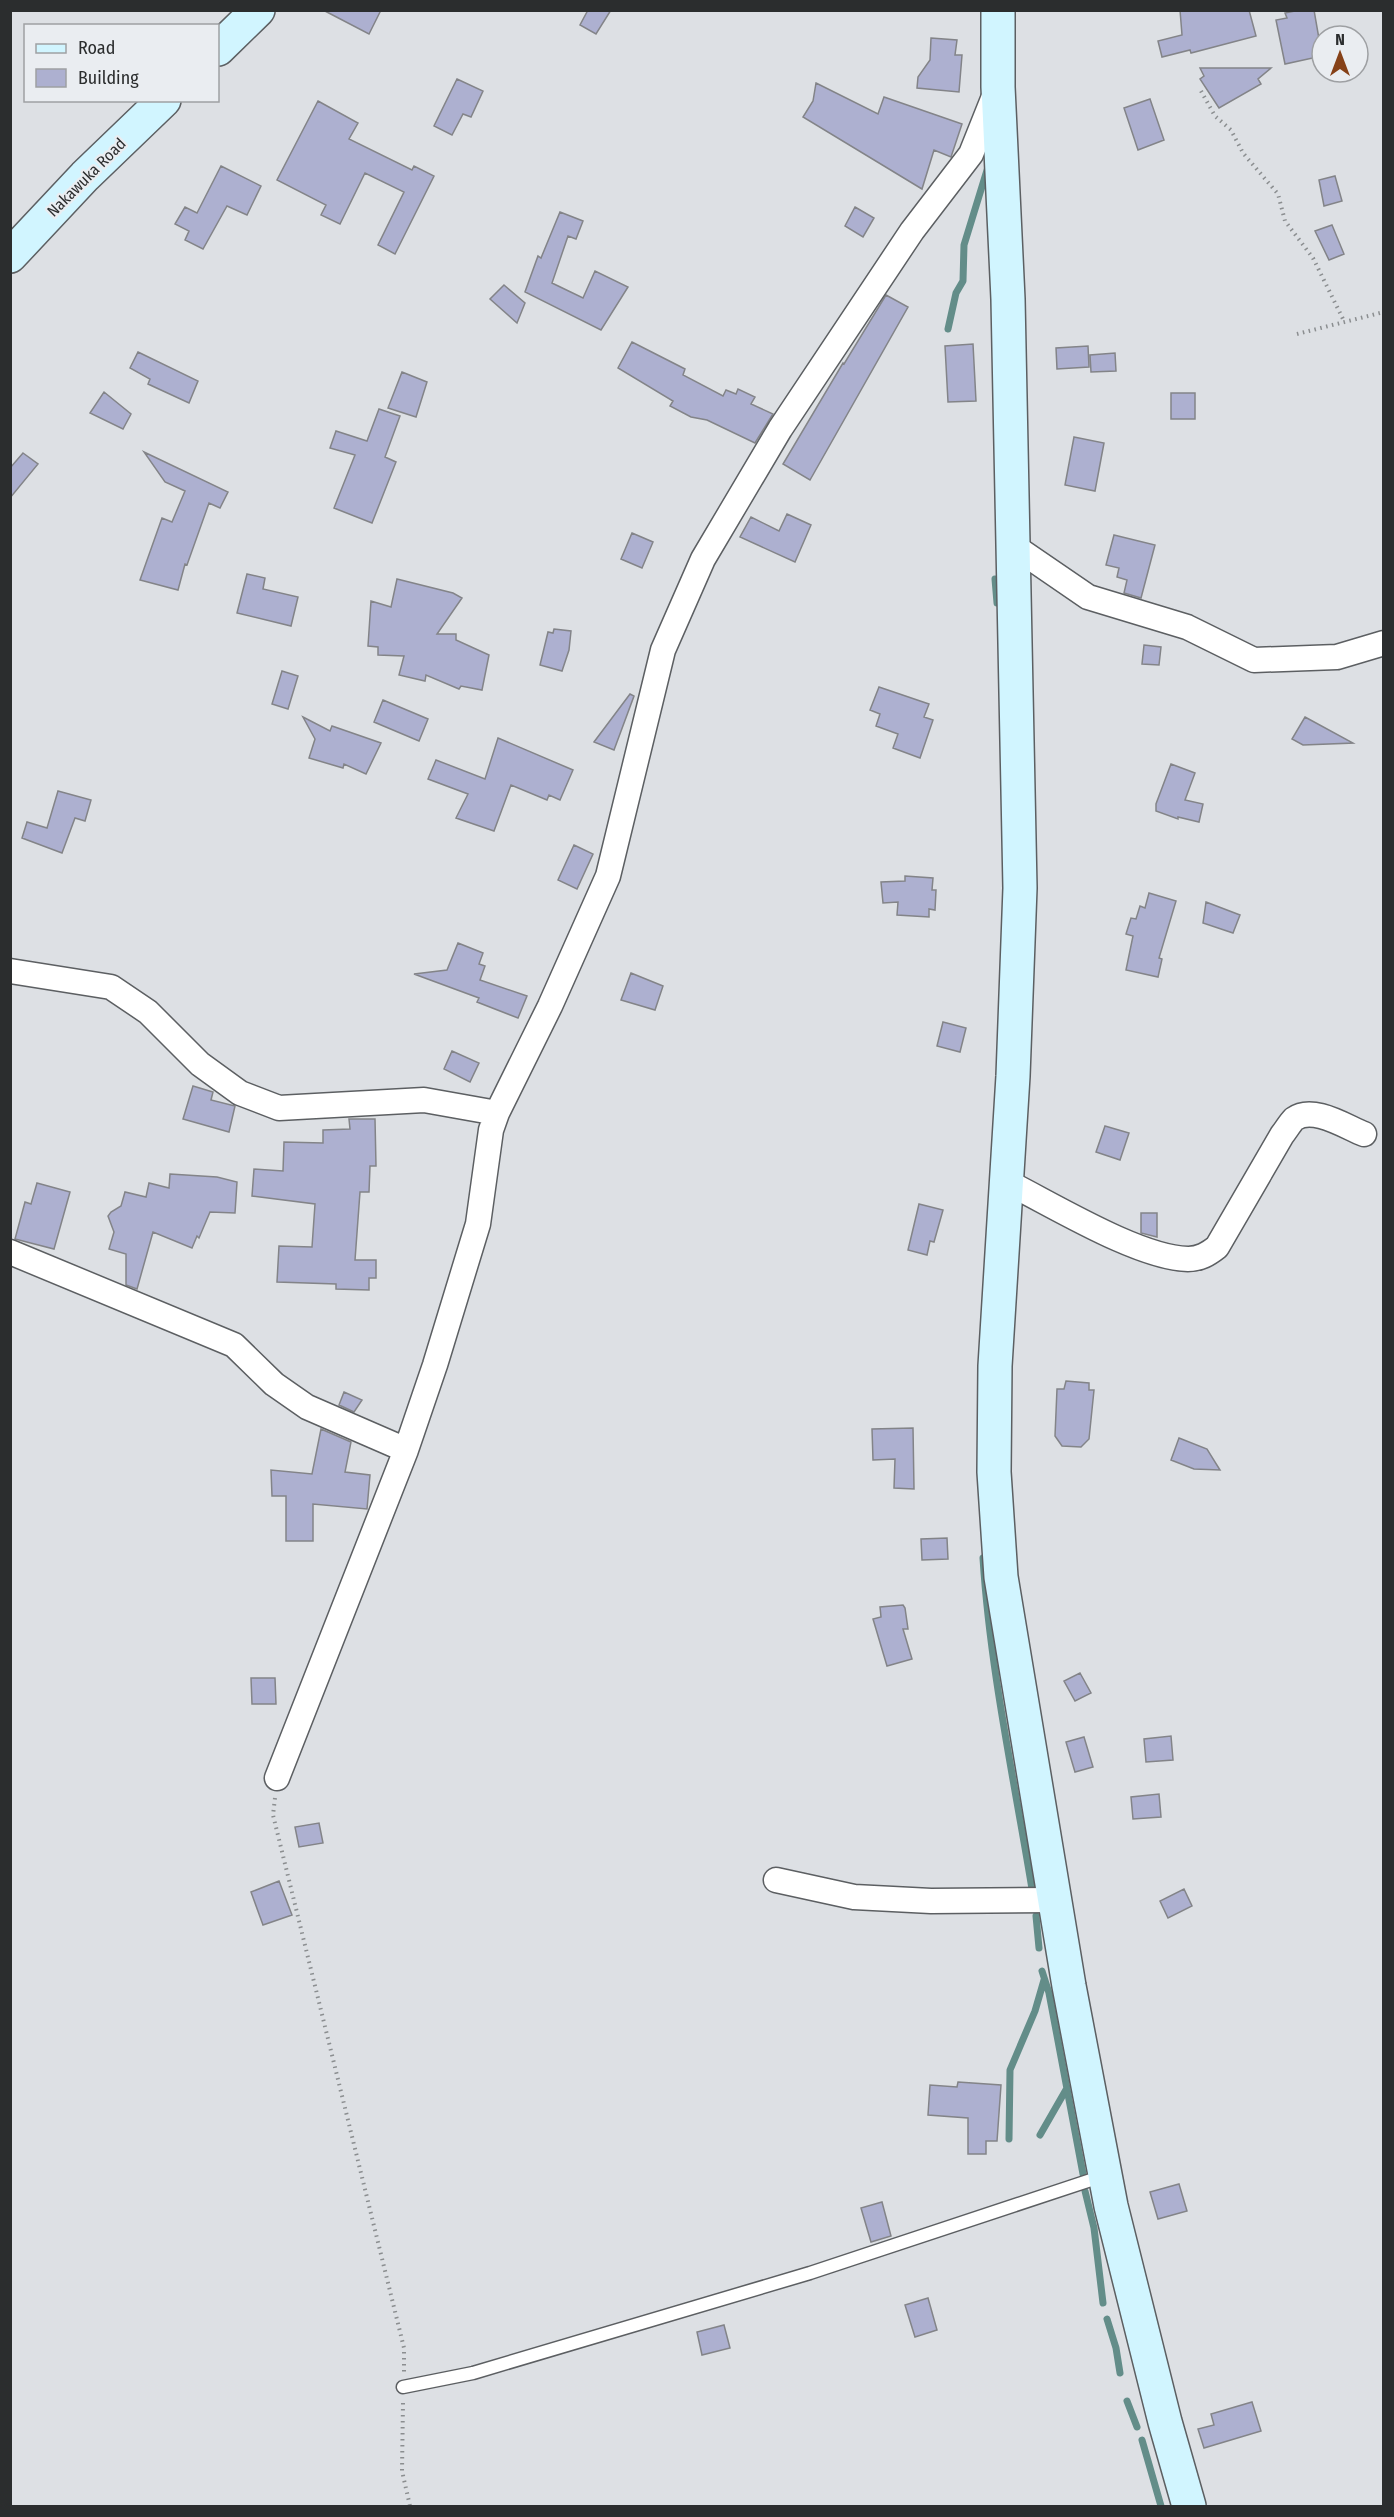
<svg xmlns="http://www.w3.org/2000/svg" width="1394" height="2517" viewBox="0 0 1394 2517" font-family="'Fira Sans Condensed',sans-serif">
<rect width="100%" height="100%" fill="#dde0e4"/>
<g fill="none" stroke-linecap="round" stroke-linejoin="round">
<path stroke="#638d89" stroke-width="7" d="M948,329l8,-36 7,-12 1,-36 24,-78
M995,579l2,24
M983,1558c7,111 31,221 49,331
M1036,1916l3,32
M1042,1971l7,22 34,181
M1040,2135l27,-47
M1009,2139l1,-69 25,-59 9,-31
M1085,2191l9,37 9,75
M1107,2319l9,29 4,25
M1127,2401l10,26
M1142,2440l19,66"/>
</g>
<path fill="#adb0d0" stroke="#838488" stroke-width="1.5" d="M323,10h58l-12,24z
M588,10h23l-15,24 -16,-9z
M1180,10h69l7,26 -65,17 -1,-3 -28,7 -4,-16 24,-6z
M1300,10h14l8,46 -37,8 -9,-44 11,-2 -2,-5z
M931,38l26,2 -2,15h7l-3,37 -42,-4 1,-11 12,-17z
M1200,68h71l-13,11 3,5 -42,24 -19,-29 4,-3z
M457,79l26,12 -12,26 -8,-3 -11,21 -18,-9z
M816,83l62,31 6,-17 78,27 -11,33 -17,-7 -12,39 -119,-72 10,-16z
M1150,99l14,41 -26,10 -14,-42z
M318,101l40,22 -9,16 63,31 2,-4 20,10 -39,78 -17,-9 26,-53 -39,-19 -25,51 -19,-9 5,-10 -49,-25z
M221,166l40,20 -14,29 -20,-9 -24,43 -18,-9 4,-9 -14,-7 10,-17 12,6z
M1335,176l7,25 -18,5 -5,-26z
M855,207l19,11 -11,19 -18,-11z
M560,212l23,9 -7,18 -8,-3 -16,47 31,15 12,-27 33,16 -27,43 -76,-38 13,-36 3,2z
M1332,225l12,29 -15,6 -14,-29z
M504,285l21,18 -8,20 -27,-24z
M886,295l22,12 -98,173 -27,-16 60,-101 1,1z
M632,342l53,27 -2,6 40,21 3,-6 10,4 2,-5 17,8 -4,7 22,10 -18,29 -48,-23 -16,-3 -21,-11 3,-5 -55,-33z
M973,344l3,57 -28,1 -3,-56z
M1088,346l1,21 -32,2 -1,-21z
M138,352l60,29 -9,22 -41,-19 2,-5 -20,-11z
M1115,353l1,18 -25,1 -1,-17z
M402,372l25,10 -11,35 -28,-9z
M104,392l27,22 -8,15 -33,-16z
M1171,393h24v26h-24z
M379,409l21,7 -15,41 11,5 -24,61 -38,-15 21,-53 -25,-7 6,-17 31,10z
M1074,437l30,6 -9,48 -30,-6z
M144,452l84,40 -8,16 -11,-5 -22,62 -2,-1 -7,26 -38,-10 22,-62 10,4 13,-31 -20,-9z
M23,453l15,11 -28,34v-30z
M787,514l24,11 -16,37 -55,-25 11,-20 28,14z
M632,533l21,9 -11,26 -21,-9z
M1114,535l41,10 -14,53 -17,-5 3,-13 -10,-3 2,-9 -13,-3z
M247,574l18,4 -2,11 35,8 -7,29 -54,-13z
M397,579l56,14 9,5 -25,36h19v6l33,15 -7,35 -21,-4 -2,3 -33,-14 -1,6 -26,-6 5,-19 -26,-1v-8l-10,-1 3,-45 20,6z
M554,629l17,2 -2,19 -7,21 -22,-6 8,-33 5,1z
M1144,645l17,2 -2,18 -17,-1z
M282,671l16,5 -10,33 -16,-5z
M879,687l50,17 -5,13 9,3 -13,38 -27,-10 5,-14 -22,-8 4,-12 -10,-4z
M630,694l4,2 -20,54 -20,-8z
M383,700l45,19 -9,22 -45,-19z
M303,717l27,14 2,-5 49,17 -15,31 -22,-10 -1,4 -34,-10 6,-19z
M1305,717l48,26 -50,2 -11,-6z
M498,738l75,32 -13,30 -11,-5 -2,5 -36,-15 -17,46 -38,-13 12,-24 -40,-15 8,-19 49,19z
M1171,764l24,9 -10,27 18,4 -4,18 -21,-5v2l-22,-8v-7z
M58,791l33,9 -6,21 -10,-3 -13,35 -40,-15 5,-16 20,6z
M574,845l19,9 -16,35 -19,-9z
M905,876l28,2 -1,12h4l-1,20 -6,-1v8l-32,-2 1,-13 -15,1 -2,-21 24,-1z
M1149,893l27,8 -17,57 3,1 -4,18 -32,-7 7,-34 -7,-2 5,-16 5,1 4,-13 5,2z
M1206,902l34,13 -7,18 -30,-10z
M458,943l25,10 -4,11 6,2 -5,14 47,16 -9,22 -41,-16 2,-4 -65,-24 33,-4z
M631,973l32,13 -8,24 -34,-10z
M943,1022l23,6 -6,24 -23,-6z
M452,1051l27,12 -9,19 -26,-13z
M193,1086l20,6 -2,8 24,6 -6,26 -46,-13z
M349,1119h26l1,47h-6l-1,26h-9l-5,68h21v18h-7v12l-33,-1v-5l-59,-2 2,-36 33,1 3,-43 -63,-8 2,-27 29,2 1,-29 39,1v-13l27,-1z
M1105,1126l24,7 -9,27 -24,-8z
M170,1174l47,3 20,5 -2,31 -25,-1 -11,26 -2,-2 -5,12 -39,-16 -16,57 -11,-4v-31l-17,-5 5,-17 -6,-16 3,-4 10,-6 4,-14 21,5 3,-14 20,5z
M37,1183l33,9 -16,57 -39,-10 10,-37 6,2z
M919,1204l24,6 -9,32 -4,-1 -3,14 -19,-5z
M1141,1213h16v24l-16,-4z
M1066,1381l23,2v7h5l-5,49 -8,8 -19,-1 -7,-10 2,-47h7z
M344,1392l18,8 -8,12 -15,-7z
M913,1428l1,61 -20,-1 1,-29 -22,1 -1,-31z
M321,1429l30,13 -6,30 25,3 -3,34 -54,-5v37h-27v-45h-14l-1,-26 41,4z
M1179,1438l28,11 13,21 -26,-1 -23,-9z
M947,1538l1,21 -26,1 -1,-21z
M903,1605l2,3 3,21h-5l9,30 -25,7 -14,-47 8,-2 -1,-10z
M1080,1673l11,20 -16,8 -11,-20z
M251,1678h24l1,26h-24z
M1171,1736l2,24 -27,2 -2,-23z
M1084,1737l9,30 -18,5 -9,-30z
M1159,1794l2,23 -28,2 -2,-22z
M319,1823l4,20 -24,4 -4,-20z
M279,1881l13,34 -29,10 -12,-33z
M1184,1889l8,17 -24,12 -8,-17z
M958,2082l43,3 -4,56h-11v13h-18v-36l-40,-3 2,-30 27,2z
M1179,2184l8,27 -29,8 -8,-27z
M882,2202l9,34 -20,6 -10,-34z
M928,2298l9,32 -22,7 -10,-32z
M724,2325l6,23 -28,7 -5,-23z
M1252,2402l9,29 -57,17 -6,-19 16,-4 -3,-11z"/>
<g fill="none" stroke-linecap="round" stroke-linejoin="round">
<g stroke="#5c5f62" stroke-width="15">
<path id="lane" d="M403,2387l70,-14 337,-100 293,-97"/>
</g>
<g stroke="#5c5f62" stroke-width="27">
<path id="street" d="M1012,545l76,52 99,30 67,33 83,-3 47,-14
M10,971l101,16 37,25 52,52 40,29 39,15 145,-8 73,13
M1007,1182c46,23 132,76 181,77 12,0 20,-5 29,-12l65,-112c4,-5 8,-12 12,-16 19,-14 52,8 70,15
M10,1252l224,93 40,39 33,23 99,43
M277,1778l129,-328 29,-85 43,-141 13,-94 6,-17 53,-107 58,-130 55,-226 40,-91 77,-130 132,-198 59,-77 24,-60
M776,1880l78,17 77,4 123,-1"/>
</g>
<g stroke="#5c5f62" stroke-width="36">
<path id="secondary" d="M998,10v77l10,212 12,589 -7,188 -18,290 -1,106 7,105 68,409 42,220 54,216 24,84
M218,49l40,-39
M10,256l75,-80 79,-76"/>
</g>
<path stroke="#8b8e90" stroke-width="4" stroke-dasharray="1.5 4.5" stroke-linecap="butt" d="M1201,91l14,25 16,14 12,23 35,41 7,27 28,37 31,63
M1297,334l87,-22
M275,1798l-2,17 131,533v24
M403,2403l-1,68 8,35"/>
<use href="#lane" stroke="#fff" stroke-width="12"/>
<use href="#street" stroke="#fff" stroke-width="24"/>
<use href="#secondary" stroke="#d1f5ff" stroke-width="33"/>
</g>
<g text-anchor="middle" stroke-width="4.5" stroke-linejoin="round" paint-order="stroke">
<g font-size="16" fill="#2b2d2e" stroke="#eaedf1">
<text transform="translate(86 177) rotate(-45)" y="6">Nakawuka Road</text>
</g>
</g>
<rect width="1394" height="2517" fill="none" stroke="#2b2d2e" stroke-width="24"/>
<rect x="24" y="24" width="195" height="78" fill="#eaedf1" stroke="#9ea0a3" stroke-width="1.5"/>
<rect x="36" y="44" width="30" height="9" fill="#d1f5ff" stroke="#9ea0a3" stroke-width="1.5"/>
<text x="78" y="54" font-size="18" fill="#2b2d2e">Road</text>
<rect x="36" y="69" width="30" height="18" fill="#adb0d0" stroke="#9ea0a3" stroke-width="1.5"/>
<text x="78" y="84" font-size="18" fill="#2b2d2e">Building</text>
<g transform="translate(1340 54)"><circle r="28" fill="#eaedf1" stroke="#9ea0a3" stroke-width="1.5"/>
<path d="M0-4.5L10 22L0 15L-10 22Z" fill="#864118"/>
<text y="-9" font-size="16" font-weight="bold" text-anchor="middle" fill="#2b2d2e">N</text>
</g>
</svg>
